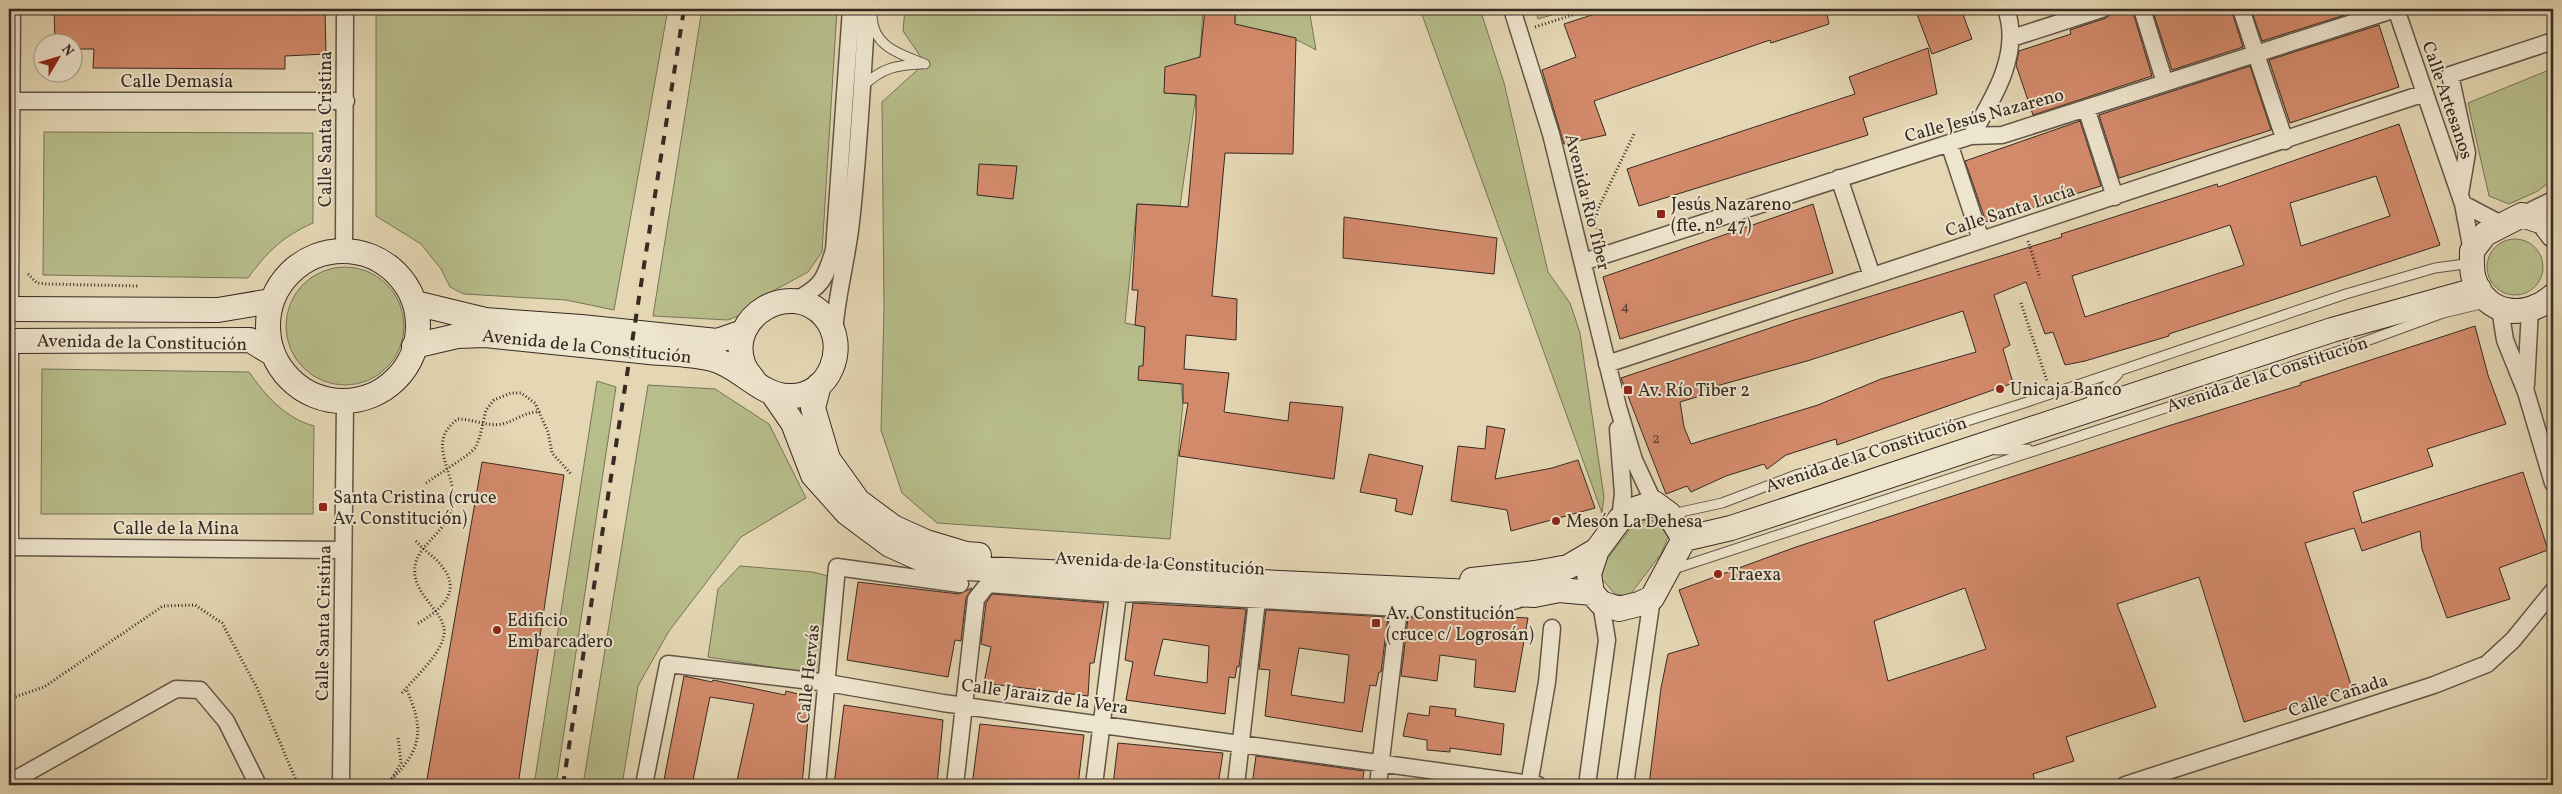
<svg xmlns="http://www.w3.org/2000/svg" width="2562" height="794" viewBox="0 0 2562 794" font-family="Vollkorn,serif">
<rect width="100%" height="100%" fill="#e5d7b4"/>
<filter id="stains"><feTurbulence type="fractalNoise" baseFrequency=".004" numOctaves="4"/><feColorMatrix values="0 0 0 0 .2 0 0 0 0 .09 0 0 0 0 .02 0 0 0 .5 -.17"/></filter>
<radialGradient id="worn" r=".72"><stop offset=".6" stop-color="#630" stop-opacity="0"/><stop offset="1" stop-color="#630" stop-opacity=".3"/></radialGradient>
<path fill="#b7bd8b" stroke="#767457" d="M376,9h292l-54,301 -48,-10 -102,-6 -14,-7 -9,-18 -20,-25 -45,-28z
M702,9h135l-15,243 -14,20 -57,31 -11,12 -12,5 -75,-4z
M905,9h298l-3,48 -36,36 32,2 -16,111 -43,-2 -12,119 20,4 -2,53 38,4 2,19 -13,136 -233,-16 -35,-30 -21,-63 3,-121 -2,-207 43,-39 -22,-32z
M1236,9h73l7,41c-25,-15 -52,-23 -82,-20z
M1420,9h60l24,74 44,189 22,31 10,30 24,164 -2,16z
M1535,9h30v2l-27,8z
M2549,70l4,14v95l-15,12 -29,13 -20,-8 -21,-93z
M44,132l269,1v90c-31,14 -45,28 -65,55l-205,-3z
M2487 267a28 28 0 1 1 56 0a28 28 0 1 1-56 0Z
M286 326a59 59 0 1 1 118 0a59 59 0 1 1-118 0Z
M42,369l207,3c17,24 36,46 65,54l-1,88h-272z
M597,381l19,6 -60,398h-22z
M648,385l67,4 54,35 37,74 -65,39 -72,94 -31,55 -16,99h-39z
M1637,520l20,1 11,16 -7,17 -32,42 -14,-2 -14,-16 6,-19z
M740,566l73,6 19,5 -11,98 -113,-18 10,-68z"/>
<path fill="#d38a6b" stroke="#362a23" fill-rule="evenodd" d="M54,9h271l1,45 -41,2v13l-192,-1 1,-19h-22v-7h-17z
M1205,9h30v15l61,14 -3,116 -68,-1 -13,143 25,3 -1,41 -50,-5 -2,34 45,4 -5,39 64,9 2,-19 53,5 -9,72 -155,-23 9,-53h-5v-19l-45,-4 1,-14h4l2,-39 -10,-2 3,-35h-6l5,-86 51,3 8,-90v-22l-32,-2 1,-26 35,-10z
M1610,9h216l3,15 -58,19 -1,-3 -176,61 12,34 -42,9 -22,-74 34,-13 -12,-33z
M1915,9h46l11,30 -40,15z
M2112,9h20l20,67 -119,39 -17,-50 3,-14 52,-17 -1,-4 36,-12 4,-3z
M2152,9h79l12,38 -71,23z
M2251,9h113l-102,32z
M2379,25l20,62 -109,36 -21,-63z
M1928,48l9,46 -74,24 5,17 -229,71 -12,-37 228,-75 -6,-17z
M2250,66l21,64 -152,48 -20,-63z
M2080,121l21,65 -115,36 -21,-61z
M2399,124l41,121 -271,89v2l-84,25 -20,4 -12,-33 -8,2 -19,-52 -32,13 16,50 -7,4 10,34 -176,62 -1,-6 -50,16 -19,14 -3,-5 -38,12 -35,16 -4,-6 -21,8 -45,-116 173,-58 268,-83 -1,-3 156,-50 1,3zM2376,176l14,40 -89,30 -11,-43zM2230,225l14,40 -159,52 -13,-41zM1963,311l13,41 -95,27 -63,26 -127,39 -7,-17 -4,-25 20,-6 -2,-5 109,-30z
M979,164l38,2 -4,33 -36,-4z
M1813,204l20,69 -213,66 -17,-62z
M1344,217l153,21 -3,36 -151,-16z
M2475,326l13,49 18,49 -79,25 6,17 -80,26 9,31 161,-51 25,78 -49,18 11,31 -63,19 -25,-69 -2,-18 -58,20 -8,-23 -49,15 47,145 -108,34 -45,-145 -82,27 39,103 -90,30 8,24 -41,13 3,11h-387l12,-97 7,-34 31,-9 -20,-55 117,-43 372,-121 133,-41 -1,-2zM1965,588l21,61 -98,32 -14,-60z
M1487,426l18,3 -10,50 57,-11 26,-8 17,48 -84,23 -4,-21 -56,-9 7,-55 27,3z
M1369,454l54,12 -11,49 -17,-4 2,-12 -37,-7z
M482,462l82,13 -46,310h-92z
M858,582l101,12 13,-6 -6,10 -5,43 -6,-1 -7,37 -101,-17z
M992,594l112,9 -10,60h-4l-2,33 -104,-13 7,-36 -10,-3 5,-41z
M1133,603l113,6 -7,58 -2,-1 -2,12 -6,-1 -4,37 -99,-14 7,-38 -8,-2zM1163,639l46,7 -2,37 -53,-8z
M1266,610l122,7 -7,55h-2l-3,14 -6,-1 -8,47 -97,-16 5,-46 -11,-1zM1299,648l50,7 -5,48 -53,-8z
M1488,616l40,2 -13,74 -41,-5 2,-27 -36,-5 -3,26 -36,-5 7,-58z
M684,676l28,6 1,-2 72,15 1,-4 24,6 -8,88h-66l18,-81 -44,-7 -18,88h-29z
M844,705l99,15 -6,65h-103z
M1430,706l26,3 -1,7 49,8 -3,31 -51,-7v4l-23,-2v-10l-24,-4 5,-23 21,3z
M980,724l104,11 -6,50h-106z
M1118,743l105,10 -5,32h-105z
M1256,756l108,15 -2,14h-110z"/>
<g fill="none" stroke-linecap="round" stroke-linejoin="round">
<g stroke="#625547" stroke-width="11">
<path id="lane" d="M872,16c1,31 28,38 53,48
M863,86c19,-18 33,-21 58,-22
M2088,403l30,-29
M1996,450l32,-1
M1672,514l50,-11 74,-28 228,-72 322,-109 89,-26 37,-5
M1671,570l668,-219 104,-38 42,-10"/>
</g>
<g stroke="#625547" stroke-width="19">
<path id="street" d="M1512,9l39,125 67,273 16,53 20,43
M2142,9l23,74
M2241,9l44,132
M2396,9l67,195 9,47
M2012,38l90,-29
M9,101h337
M2086,108l29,89
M1971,136c22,-37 51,-83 35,-127
M1949,143l32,97
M1839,178l33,98
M2460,194l7,-41 -17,-78 103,-34
M2463,204l38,20
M2522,215l31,-15
M344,250l1,-241
M1583,262l388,-126 31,-1 394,-126
M794,301c28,-14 31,-22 40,-51l17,-241
M10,309l2,-300
M2500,309l5,31 21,52 27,91
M834,334c2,-38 13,-74 17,-112 8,-71 11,-142 16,-213
M10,341v206
M1607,364l818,-271
M2526,385l4,-75
M1618,429l5,65 -3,25
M9,547l334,3
M9,783l167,-94 24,1 26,31 32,64
M341,785l4,-383
M644,785l24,-121 160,19 115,20 595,82
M817,785l20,-218 123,17
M955,785l21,-186 12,-15 130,10 25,-1 256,15 94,-2 24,-6
M1094,785l24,-191
M1236,785l21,-185
M1378,785l21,-177
M1529,785l18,-103 5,-54
M1587,785l20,-145 -6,-37
M1625,785l27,-187
M2125,785l309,-100 53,-21 26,-24 40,-49"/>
</g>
<g stroke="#362a23" stroke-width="26">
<path id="secondary" d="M2553,235l-10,-13 -21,-7 -37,19 -13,17c0,9 -1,19 2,28 12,37 52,41 79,17
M268 326a75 75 0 1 1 150 0a75 75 0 1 1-150 0Z
M415,303l70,17 96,7 136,14 26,-9
M9,309l209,1 53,-9
M9,341l241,-1 23,14
M414,346l43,-10 28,-1c52,5 103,11 155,16 23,3 49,2 72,8 27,6 48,37 77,37 41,2 61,-51 35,-80 -33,-37 -97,0 -81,47 2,7 8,13 12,19
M819,385l-6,23 15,51 30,42 35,26 33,15 40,12 13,1
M773,394l20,29 20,52 34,38 43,32 40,18 33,5 571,27 25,-5 33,3
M1654,503l15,11 15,25 -32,59 -13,6 -20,5 -18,-6 -9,-10 -3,-19 8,-24 23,-31 12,-9z
M1684,539l47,-11 601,-198 147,-41
M1472,580l63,-7 33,-6 29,-17"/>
</g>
<path stroke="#362a23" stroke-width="3" stroke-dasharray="1 2.5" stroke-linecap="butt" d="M1535,27l56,-18
M1587,198l13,39
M1594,217l41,-85
M2028,241l12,37
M28,274l9,9 10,1 91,2
M2021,303l26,78
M426,483l43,-29 7,-7 4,-11 6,-26 8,-10 17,-7h10l14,10 13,29 4,21 19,21
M416,541c8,10 21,17 28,28 18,26 -7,43 -27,55
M9,581l2,-16
M402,693c13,-16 38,-37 42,-58 4,-22 -33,-40 -29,-68 2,-23 34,-35 38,-64 4,-30 -29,-60 5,-84 15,0 30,8 44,5 14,-3 23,-13 38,-12
M9,699l35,-12 119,-81 32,-1 27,18 35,65 41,97
M398,738l3,25 -10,17c32,-32 33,-51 15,-92"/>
<use href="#lane" stroke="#eee5ce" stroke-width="9"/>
<use href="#street" stroke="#eee5ce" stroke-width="16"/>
<use href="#secondary" stroke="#eee5ce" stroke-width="24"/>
<path stroke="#362a23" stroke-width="4" stroke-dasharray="9 9" stroke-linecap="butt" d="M563,785l121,-776"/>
</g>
<g fill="#8f2418" stroke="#eee5ce" stroke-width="2">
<rect x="1656" y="209" width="10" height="10" rx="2.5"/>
<circle cx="2000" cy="389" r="5"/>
<rect x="1623" y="385" width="10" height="10" rx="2.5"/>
<rect x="318" y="502" width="10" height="10" rx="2.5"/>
<circle cx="1556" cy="521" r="5"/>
<circle cx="1718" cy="574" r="5"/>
<rect x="1371" y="618" width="10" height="10" rx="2.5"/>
<circle cx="497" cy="630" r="5"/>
</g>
<g text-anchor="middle" stroke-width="4" stroke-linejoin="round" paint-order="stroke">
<g font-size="15" fill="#5d4235">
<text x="1625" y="311">4</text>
<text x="1656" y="443">2</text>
</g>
<g font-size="18" fill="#362a23" stroke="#eee5ce">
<text x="177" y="87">Calle Demasía</text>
<text transform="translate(2448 100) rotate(71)" y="6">Calle Artesanos</text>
<text transform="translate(1984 115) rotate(-15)" y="6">Calle Jesús Nazareno</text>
<text transform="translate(325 129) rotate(-90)" y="6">Calle Santa Cristina</text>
<text transform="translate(1588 202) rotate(76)" y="6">Avenida Río Tíber</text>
<text transform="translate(2010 210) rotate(-18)" y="6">Calle Santa Lucía</text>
<text transform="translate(142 342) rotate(1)" y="6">Avenida de la Constitución</text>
<text transform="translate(587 346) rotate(6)" y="6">Avenida de la Constitución</text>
<text transform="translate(2267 374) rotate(-18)" y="6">Avenida de la Constitución</text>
<text transform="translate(1866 454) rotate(-18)" y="6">Avenida de la Constitución</text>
<text x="176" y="534">Calle de la Mina</text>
<text transform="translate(1160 563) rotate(3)" y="6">Avenida de la Constitución</text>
<text transform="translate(323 623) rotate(-89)" y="6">Calle Santa Cristina</text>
<text transform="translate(808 674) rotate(-84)" y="6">Calle Hervás</text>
<text transform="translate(2338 695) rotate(-18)" y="6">Calle Cañada</text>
<text transform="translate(1045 696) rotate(8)" y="6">Calle Jaraiz de la Vera</text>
</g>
<g font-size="18" fill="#362a23" stroke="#eee5ce" text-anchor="start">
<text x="1671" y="210">Jesús Nazareno<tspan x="1671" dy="21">(fte. nº 47)</tspan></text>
<text x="2010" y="395">Unicaja Banco</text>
<text x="1638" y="396">Av. Río Tiber 2</text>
<text x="333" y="503">Santa Cristina (cruce<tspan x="333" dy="21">Av. Constitución)</tspan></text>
<text x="1566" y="527">Mesón La Dehesa</text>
<text x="1728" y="580">Traexa</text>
<text x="1386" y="619">Av. Constitución<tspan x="1386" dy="21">(cruce c/ Logrosán)</tspan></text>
<text x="507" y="626">Edificio<tspan x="507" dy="21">Embarcadero</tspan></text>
</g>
</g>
<rect width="2562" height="794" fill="none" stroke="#e5d7b4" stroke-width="30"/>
<rect x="10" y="10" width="2542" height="774" fill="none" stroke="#362a23" stroke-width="2.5"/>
<rect x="15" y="15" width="2532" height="764" fill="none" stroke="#362a23"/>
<g transform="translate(58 58) rotate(52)"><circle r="24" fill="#eee5ce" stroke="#a49a8a"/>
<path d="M0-4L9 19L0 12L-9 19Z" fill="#8f2418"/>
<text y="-8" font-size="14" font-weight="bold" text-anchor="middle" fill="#362a23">N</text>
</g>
<rect width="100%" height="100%" filter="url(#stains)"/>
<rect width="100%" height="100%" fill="url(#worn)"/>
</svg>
